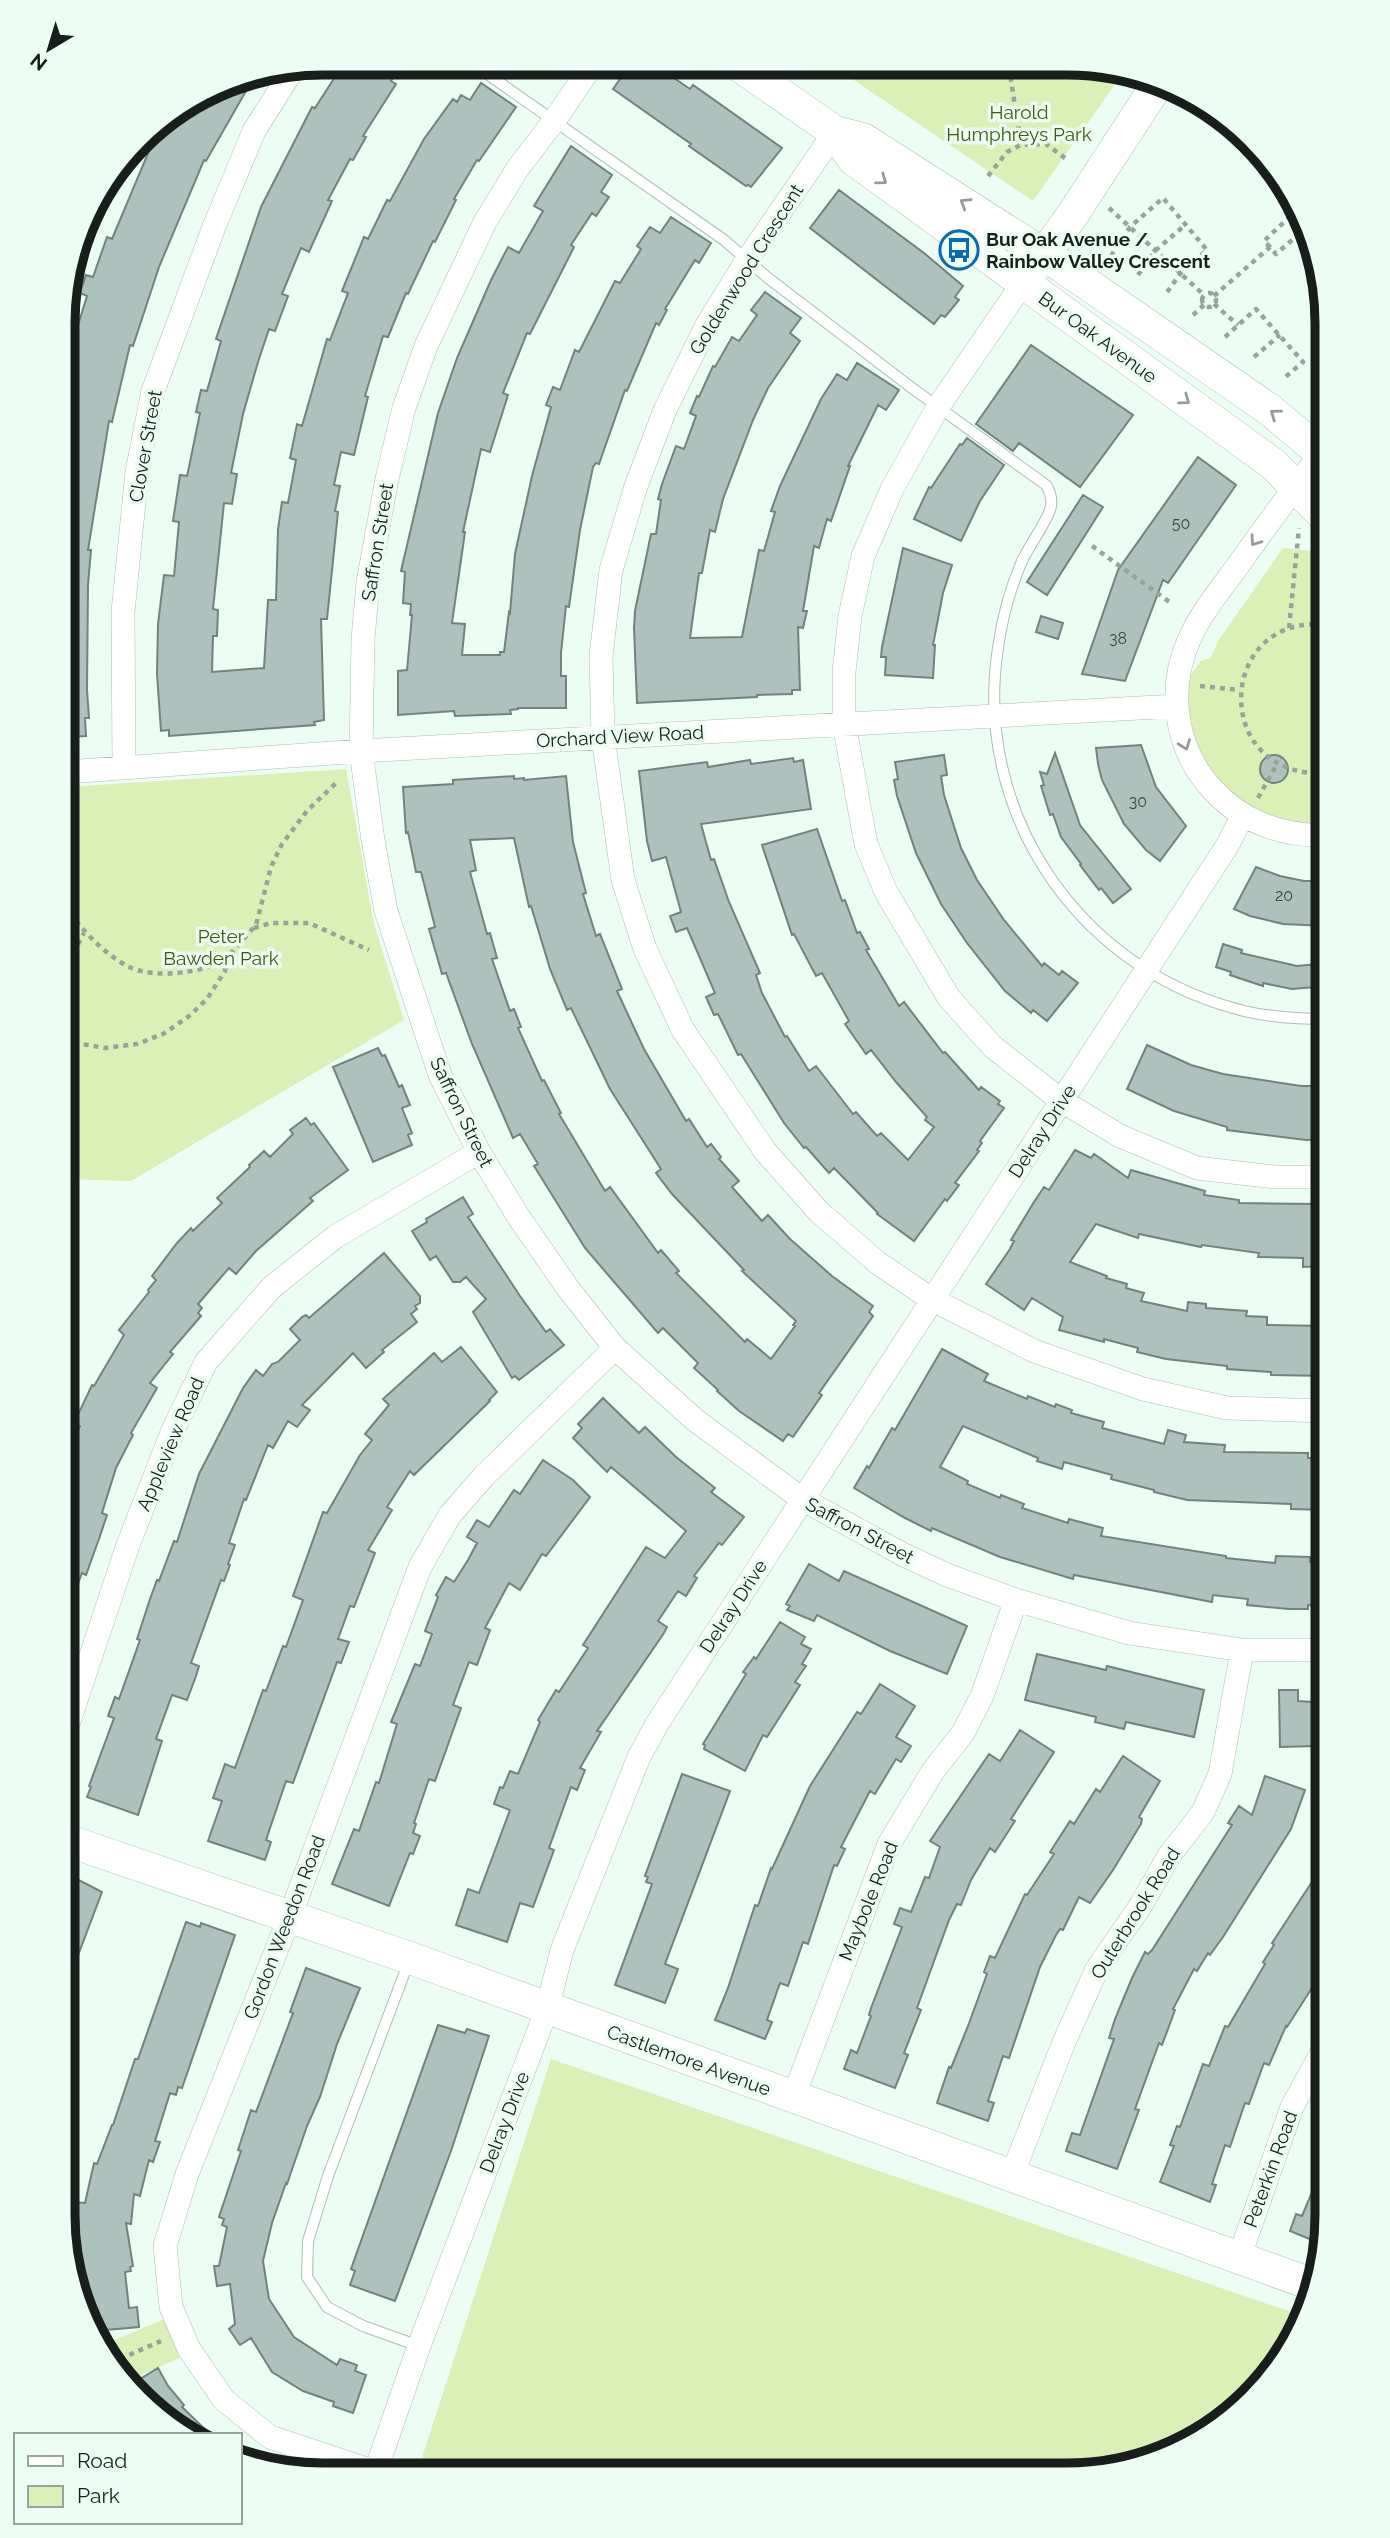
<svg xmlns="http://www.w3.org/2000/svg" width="1390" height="2538" viewBox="0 0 1390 2538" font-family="Raleway,sans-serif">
<rect width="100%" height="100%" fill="#ecfef3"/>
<path fill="#dbf0b7" d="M833,66l284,2 8,2 -92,131z
M1283,548l29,3 15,18v256h-21l-45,-9 -42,-32 -20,-31 -10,-36 -1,-39 13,-17 10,-3 7,-17z
M346,769l28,155 30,96 -273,161 -67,-2 1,-392z
M551,2059l755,258 -33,56 -48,48 -74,40 -84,14 -650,-2z
M167,2318l17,38 -59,26 -8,-9 -15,-28z"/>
<path fill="#aec2bd" stroke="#71837f" stroke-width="2" fill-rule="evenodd" d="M344,63h59l-12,18 5,3 -33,52 3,1 -13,23 -3,-1 -22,41 4,1 -23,51 -8,-4 -19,46 6,2 -13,35 -6,-2 -11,33 -15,52 -12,59 6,1 -5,30 -8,-1 -11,106 5,1 -1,26h-4l-1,36 52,-4 4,-68h8l2,-71 4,-27 6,1 8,-43 -6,-2 7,-34 5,2 25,-87 3,1 18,-47 -6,-2 22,-54 4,2 19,-39 3,1 34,-62 29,-40 4,3 4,-7 9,5 11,-17 35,24 -37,54 -2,-1 -23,39 2,1 -21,42 -2,-1 -25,53 -2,-1 -18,44 -5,-1 -18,60 3,1 -14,58 -13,-3 -7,33 6,1 -5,25 3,1 -11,107h-6l3,101 -10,2 1,3 -146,11v-6l-8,1 -4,-57 1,-50 6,-49 10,1 5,-54 -6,-1 7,-46 7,1 2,-9 11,-54 -4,-1 5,-22 6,1 14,-50 -5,-2 45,-132 51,-100 3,1z
M630,65h25l35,24 3,-4 89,63 -31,39 -3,-2 -2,1 -57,-40 2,-2 -78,-55z
M254,77l-48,84 -2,-1 -45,107 -26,79 -3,-1 -18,77 -3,-1 -21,129h3l-3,35 -1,105 2,28h-4l1,18 -21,1v-330l11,-51 -7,-2 18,-58 -7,-3 6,-18 7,2 14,-40 5,2 37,-88 -4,-1 14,-27 65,-40z
M571,146l41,29 -11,17 8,5 -13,19 -4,-3 -21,32 3,2 -44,87 -3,-1 -24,60 5,2 -18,57 -9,-3 -18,83h2l-13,91 13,1 -3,31h38v-3h4l5,-40 1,1 5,-59 17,-78 19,-69 -5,-2 7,-18 7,3 15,-40 4,2 36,-71 5,2 21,-34 -4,-3 13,-19 10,6 11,-16 40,26 -12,20 -4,-3 -30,49 2,1 -8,15 -3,-2 -29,68 -2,-1 -26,74 -3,-1 -3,4 -13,63 -11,77 -3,-1 -5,47v23h5v32h-48v1l-8,1 1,4 -56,2 -1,-5 -56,4v-44l9,-1 5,-55h-2l1,-11 -8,-1 2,-31 -4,-1 37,-158 19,-55 34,-78 17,-33 11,6 24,-42 -9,-5z
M839,190l85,63 39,33 -8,11 4,3 -14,17 -4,-2 -7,9 -124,-96z
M765,292l36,26 -11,15 10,8 -32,47 -15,32 -30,79 -8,33 -5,-2 -8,43h-3l-9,65 52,-1 17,-87 5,1 11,-39 -4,-1 9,-25 41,-87 16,-25 10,6 10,-17 42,27 -13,20 -8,-5 -30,61h2l-19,55 -4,-2 -8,29 -5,-2 -11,65h4l-4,17 -5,-1 2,63h-8v4l-35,1v2l-120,6 -3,-75 1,-17 16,-77h5l5,-34 -3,-1 4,-15 14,-38 8,3 12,-33 -6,-3 7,-17 2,1 14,-31 2,1 17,-30 7,4 18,-26 -6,-5z
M1031,345l102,70 -53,72 -61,-44 -6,8 -37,-27z
M967,438l37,27 -24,36 -19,40 -47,-22 15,-32 2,1 29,-44 2,1z
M1198,457l38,28 -68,98 -5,-3 -38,101 -43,-7 36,-104z
M1083,495l20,12 -56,88 -20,-13z
M903,548l49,17 -9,28 -10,52h2l-2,33 -48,-3 1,-18h-5l1,-10z
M1041,616l22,7 -5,16 -22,-7z
M1141,745l15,42 30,39 -26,35 -14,-11 -22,-26 -22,-44 -4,-16 -2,-16z
M1055,753l25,72 51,64 -18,14 -12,-15 -2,2 -19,-25 1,-1 -20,-27 -8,-23 -3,1 -9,-29 3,-1 -4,-13 7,2z
M944,755l3,20 -6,1 3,19 17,53 16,32 27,40 38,46 2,-3 15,12 3,-4 16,12 -31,38 -14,-11 -2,3 -26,-22 -38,-48 -26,-39 -25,-51 -19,-57 -3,-16 4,-1 -3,-17z
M1260 769a14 14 0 1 1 28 0a14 14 0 1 1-28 0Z
M793,758l1,4 9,-2 8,49 -110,15 10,36 3,-1 15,43 31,71 -4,2 6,18 23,44 2,-1 22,35 7,-5 37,48 3,-2 21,24 4,-3 27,27 26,-33 -9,-7 2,-3 -31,-35 -25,-32 -5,4 -21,-30 4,-3 -27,-48 -6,3 -22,-42 -2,1 -30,-90 55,-16 25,72 3,-1 12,33 3,-1 9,17 -3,1 33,56 5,-4 39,51 2,-1 34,38 2,-3 19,14 -2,3 6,4 -24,33 2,2 -5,7 2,1 -24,32 4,2 -12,16 -2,-2 -31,42 -37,-27 1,-1 -44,-45 -5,5 -23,-26 -2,1 -20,-25 -43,-69 -3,1 -20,-41 -4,1 -8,-18 9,-4 -28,-65 -11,4 -6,-16 11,-4 -15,-55 -14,4 -5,-20 -8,-70 68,-9 1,5 42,-7 1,4z
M514,776v3l10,-1v2l42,-4 7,66 13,51 -3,1 13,42 4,-2 22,55 -5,2 27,58 42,72 3,-2 18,28 4,-3 10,13 -2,2 20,22 -7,6 30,34 6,-6 22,24 42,37 41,30 -4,6 4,4 -54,77 3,2 -29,42 -5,-3 -5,7 -44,-30 -22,-20 1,-1 -24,-22 4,-5 -35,-35 -5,5 -73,-85 -51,-82 4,-2 -18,-30 -7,4 -41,-94 -26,-71 -4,1 -13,-45 6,-2 -14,-55h-5l-8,-40 -2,1 -3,-46 50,-3v-4zM514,838l15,69 2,-1 19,63 17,41 4,-2 39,81 51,80 -5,4 16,21 72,76 -2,1 54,50 -3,4 2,1 -24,33 -24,-20 -2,3 -69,-69 3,-2 -18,-21 -3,3 -48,-66 -5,4 -46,-77 2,-1 -17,-33 -2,1 -24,-53 3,-1 -7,-18 -4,2 -18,-52 5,-1 -7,-25 -3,1 -17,-62 6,-2 -6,-30z
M1256,867l24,9 24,5h23v45l-44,-2 -33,-8 -16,-7z
M1223,944l19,6 -1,3 56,13 20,-2 1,5 9,-1v18l-35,3 -29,-6v3l-33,-11 1,-3 -15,-5z
M1147,1045l44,20 32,9 78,12h26v53l-21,1 -79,-10v-3l-53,-16 -47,-22z
M378,1048l4,8 3,-1 14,32 3,-2 8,20 -8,3 10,25 -4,2 4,10 -39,17 -40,-95z
M306,1118l5,7 3,-2 34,47 -38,28 3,3 -57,50 -20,23 -7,-6 -31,36 4,4 -4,5 3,3 -31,36 3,2 -23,29 7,5 -26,45 2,2 -17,33 -14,45 5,2 -7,21 -14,39 -4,-2 -16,43h-2v-147l16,-43 -6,-3 18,-38 2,1 30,-51 -5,-5 30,-38 -1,-2 8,-10 -4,-4 25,-33 14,-15 2,3 29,-28 -5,-5 33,-31 -1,-2 15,-14 6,6 23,-23 -3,-4z
M1075,1150l16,8 3,-4 34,24 3,-8 74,21 -1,4 35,5v3l78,1v20h10v42l-24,1v-9l-45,-1 1,-4 -57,-8 -1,2 -62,-13 -1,4 -42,-14 -26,38 37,14 -1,2 21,6 -1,4 18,5 -3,8 46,10 1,-9 18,2v4l41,3 -1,5 21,1v8l60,1v50l-56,-1v-3l-44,-3v-3l-61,-7 -29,-7 1,-4 -34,-9v3l-45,-12 4,-13 -31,-19 -8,12 -38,-26 24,-35 4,-8 -3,-1 23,-38 10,-15 5,3z
M463,1197l10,17 -5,3 52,79 26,36 4,-3 14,16 -45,35 -4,-4 -3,2 -39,-66 13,-13 -20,-22 -6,5h-7l-17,-26 -6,4 -18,-29 15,-9 -1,-3z
M384,1253l36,43v7l-5,3 2,3 -6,5 6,8 -35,28 2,2 -18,16 -13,-15 -51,52 8,5 -13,17 -9,-6 -15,27 -5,-3 -22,55 -2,-1 -15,44 6,2 -7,19 2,1 -6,16 -3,-1 -30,83 8,3 -3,10 -9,24 -15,-5 -16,44 6,2 -24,74 -51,-18 4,-10 -2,-1 25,-68 -6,-2 7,-19 4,2 21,-59 -3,-1 13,-40 7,-19 2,1 15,-40 3,1 22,-68 44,-86 13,-18 7,6 9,-12 6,-2 22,-22 -10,-11 12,-12 4,-2 3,3z
M461,1347l36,45 -8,8 1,1 -76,74 -4,-4 -23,36 5,3 -24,40 7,3 -21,54 -4,-1 -12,33 11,3 -8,21 -4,-1 -44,121 -7,-2 -20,59 5,2 -6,18 -57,-19 14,-40 -9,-3 12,-34 10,4 28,-78 3,1 17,-45 3,1 17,-47 -10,-4 30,-84 4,1 33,-58 12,-15 -7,-6 24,-29 -6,-6 51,-46 8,9z
M942,1349l46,25 -4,7 43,18 1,-3 27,11 1,-3 16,6 -1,3 33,9 -2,6 62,16 4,-14 18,5 -2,7 41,3 -1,7 84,1v5h17v52l-34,-1v-5l-104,-4 -33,-8v-2l-43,-11 1,-4 -48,-13 -2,7 -25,-8 1,-3 -75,-32 -23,41 28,14 -1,3 33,14 1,-3 23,9 -2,4 46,15 1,-4 34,9 -2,8 125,20v2l49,5 1,-7 34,1v5l17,1v43l-19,-1v4h-19l-42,-4 1,-6 -35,-4 -1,7 -138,-27 -1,4 -73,-22 -68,-29 -1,3 -26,-13 -51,-30 13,-22 2,2 23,-40 3,2z
M603,1398l36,35 6,-6 31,30 39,31 -4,4 33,25 -22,28 -3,-2 -25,33 3,2 -11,18 -8,-5 -20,30 9,6 -3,6 -67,98 4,1 -21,36 5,2 -8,20 -6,-3 -22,61 5,2 -21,57 -13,-4 -13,39 -51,-17 12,-36 11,4 31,-83 -16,-6 6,-17 3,1 7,-17 8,3 22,-52 -2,-2 18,-30 3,2 29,-44 -5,-3 63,-98 19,11 21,-27 -75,-64 -4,5 -34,-34 9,-10 -4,-4z
M543,1460l30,20 17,17 -44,59 -4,-2 -22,36 -11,-7 -24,45 5,2 -13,35 -8,-3 -16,43 8,3 -26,73 -6,-2 -15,44 2,1 -3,9 7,3 -7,18 -3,-1 -21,53 -57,-22 22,-55 5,2 17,-49 3,1 18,-59 -6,-2 24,-58 5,2 12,-32 -7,-3 13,-34 -2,-2 10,-18 8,5 14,-22 9,-17 -10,-6 10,-17 12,7 25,-37 6,4z
M809,1564l30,17 5,-10 123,55 -20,48 -57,-23 -73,-36 -3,6 -27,-11 3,-4 -4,-2z
M780,1622l25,15 -4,7 10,5 -9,15 4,2 -11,16 5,3 -33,52 -4,-2 -18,36 -41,-22 1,-4 -2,-1 43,-70 -3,-2 11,-15 2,2z
M1037,1654l69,16 1,-4 97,24 -10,47 -68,-15 -2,7 -29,-7 1,-5 -71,-17z
M880,1684l35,22 -19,31 15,9 -10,16 -5,-3 -21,35 -5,-3 -29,56 4,2 -8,17 -3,-1 -26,79 -5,-2 -15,44 -8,-3 -13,37 5,2 -7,17 -50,-19 13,-32 27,-83 3,1 13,-38 1,1 38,-83 47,-74 4,2z
M1279,1690h19v11l29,2v40l-11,-1v4l-36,1z
M1020,1730l34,22 -43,67 4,2 -20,31 -5,-4 -19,32 -10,25 -4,-1 -8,16 -32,88 4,2 -17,43 4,2 -13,33 -51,-19 7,-19 6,3 14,-37 -2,-1 2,-7 31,-81 -8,-3 6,-16 11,4 14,-35 4,1 11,-31 -10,-6 59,-87 11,7z
M1123,1756l37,25 -21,36 3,2 -1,5 -28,46 -23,33 -11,-6 -16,33 -3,-1 -4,6 -16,32 -31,91 -6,-2 -15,45 6,2 -6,18 -51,-18 12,-36 2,1 17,-42 19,-52 -3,-2 6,-16 5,2 30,-64 2,1 27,-41 -4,-2 20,-31 4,3 22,-35 4,3z
M682,1774l48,17 -65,173 13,5 -13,34 -50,-18 37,-101 -6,-2 2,-5 -3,-1z
M1265,1776l40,14 -14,39 -68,108 -13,18 -2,-2 -11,18 -3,-2 -21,40 2,1 -13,35 -3,-2 -24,66 4,1 -22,59 -51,-18 6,-18 8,2 34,-96 -5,-1 6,-19 17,-41 13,-26 3,2 4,-4 80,-125 -4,-2 11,-17 13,9z
M1327,1859l-1,107 -39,61 -1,-1 -17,39 -5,-2 -15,41 -4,-1 -15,44 -5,-2 -13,39 4,1 -6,17 -50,-20 14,-36 -4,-1 7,-19 3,1 23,-63 6,2 16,-40 3,1 37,-63 -2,-2 11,-17 -2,-2z
M63,1872l39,20 -36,95 -3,-1z
M186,1922l14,5 1,-4 34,12 -53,153 -4,-1 -2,8 -6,-2 -15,48 5,1 -7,20 -4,-2 -9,36 -6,-2 -3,30 -5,-1 7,43 -3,1 1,4 -6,1 4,36 8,-1 2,20 -45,4 -9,-16 -2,-19 3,-1 -8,-54h-11l-3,-22 8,1 2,-18 11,1 9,-40 3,1 15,-39h1l22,-66h3z
M306,1968l54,20 -23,56 -17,53 -13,29 -20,58 -1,-1 -14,40 -9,38 6,38 25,38 43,28 3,-6 17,6 -2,6 11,4 -13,38 -20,-7 1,-4 -31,-11 -31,-19 -21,-34 -11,7 -11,-16 6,-5 -5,-40 -13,2 -3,-20h5l8,-39 -5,-2 2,-6 -5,-2 22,-66 -3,-1 13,-40 5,2 37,-99 -3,-1z
M438,2025l27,8 2,-4 22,7 -38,115 -56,150 -45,-16 5,-14 -4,-2z
M1326,2159v73l-2,13 -34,-14 6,-17 6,2z
M158,2368l10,18 16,19 -2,2 29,28h-23l-24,-14 -35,-35z"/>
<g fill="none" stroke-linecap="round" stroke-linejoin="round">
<g stroke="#adbdb4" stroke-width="12">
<path id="lane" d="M473,64l251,176 44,38 144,110 134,97c5,8 7,16 4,25 -7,18 -20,34 -28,51 -12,28 -20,57 -24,87 -25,162 77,316 235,360 30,9 62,11 94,11
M409,1961l-81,215 -20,65 -1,36 20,30 36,19 56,20"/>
</g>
<g stroke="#adbdb4" stroke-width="24">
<path id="street" d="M592,65l-38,56 -36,47 -33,54 -59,124 -22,62 -17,71 -19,103 -5,57 -2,112 12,89 13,71 54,164 39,77 39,64 49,71 48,61 80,72 107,79 102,56 43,20 69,25 113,33 113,17h85
M835,132l-88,128 -40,65 -42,85 -29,76 -25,84 -10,86 2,81 20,143 22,69 38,81 82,121 54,61 59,51 53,36 103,52 109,38 84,19 100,3
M1023,283l-85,124 -46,82 -29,67 -13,60 -6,56v52l22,120 20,48 63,106 44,49 69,54 58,35 77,32 77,9h53
M1322,453c-29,36 -56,73 -83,111 -17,24 -38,48 -50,76 -22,50 -14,109 23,149 30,33 71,48 115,46
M124,767l-1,-155 14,-140 16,-81 61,-164 40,-96 39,-62
M65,772l296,-21 815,-45
M64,1736l64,-191 45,-115 33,-68 66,-75 63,-50 144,-85
M793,2098l96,-254 44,-73 30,-38 19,-37 34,-96
M1012,2175l52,-133 33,-73 44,-64 28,-49 34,-44 17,-38 22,-124
M1239,2258l53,-151 34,-62
M375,2472l-105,-35 -46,-37 -35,-51 -18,-42 -6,-61 22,-72 103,-258 130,-349 30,-52 34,-39 131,-128
M375,2473l44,-127 128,-337 15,-59 77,-193 18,-33 570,-878 16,-31"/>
</g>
<g stroke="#adbdb4" stroke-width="33">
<path id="secondary" d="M740,66l95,66 18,27 420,305 54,55
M835,132l28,7 197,126 210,145 57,48
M1033,269l38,-52 88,-135
M63,1839l347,119 904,327"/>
</g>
<path stroke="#97a49c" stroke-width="4.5" stroke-dasharray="5 5" stroke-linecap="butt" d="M1009,67l12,78
M988,176l19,-24 14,-7 25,-1 23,17
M1109,208l95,87
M1270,247l-6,-6 34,-32
M1111,256l19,-29 33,-29 44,52 -27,24 -15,21
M1138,275l17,-24 30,-26
M1202 300a7 7 0 1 1 14 0a7 7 0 1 1-14 0Z
M1214,296l56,-49 6,7 31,-27
M1214,304l24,21
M1193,315l11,-10
M1225,337l31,-28 47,53 -19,16
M1254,357l26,-22
M1316,399l5,-10 6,-5
M1092,546l79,57
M1289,628l10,-100
M1200,686l40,4
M1327,773c-118,7 -111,-161 0,-148
M1258,798l19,-34
M64,905c17,24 37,46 63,61 27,14 76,7 101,-8
M254,928l17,-5h38l60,27
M64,971l20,-38
M64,1041l41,7 32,-4 26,-10 25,-17 19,-18 18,-28 1,-12 30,-34 15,-58 11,-23 25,-33 31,-30
M111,2363l50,-22"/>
<use href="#lane" stroke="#fff" stroke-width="10"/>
<use href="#street" stroke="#fff" stroke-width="23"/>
<use href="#secondary" stroke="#fff" stroke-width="32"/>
</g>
<defs><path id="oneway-chevron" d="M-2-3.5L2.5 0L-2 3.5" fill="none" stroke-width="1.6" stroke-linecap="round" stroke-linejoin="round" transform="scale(1.75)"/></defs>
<g stroke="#979a98">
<use href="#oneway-chevron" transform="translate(882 180) rotate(36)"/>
<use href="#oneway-chevron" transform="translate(965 203) rotate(-148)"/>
<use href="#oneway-chevron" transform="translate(1185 400) rotate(36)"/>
<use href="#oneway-chevron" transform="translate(1275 414) rotate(-144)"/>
<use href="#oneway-chevron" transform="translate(1255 541) rotate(125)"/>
<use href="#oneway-chevron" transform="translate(1185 745) rotate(70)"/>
</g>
<defs>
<g id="bus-ring" transform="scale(2.0125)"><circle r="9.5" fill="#ecfef3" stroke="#0969b5" stroke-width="1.5"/><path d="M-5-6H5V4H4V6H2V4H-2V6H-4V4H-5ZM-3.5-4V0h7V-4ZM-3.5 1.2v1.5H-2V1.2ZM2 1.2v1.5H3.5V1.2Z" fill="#0969b5"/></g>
</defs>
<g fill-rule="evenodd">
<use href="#bus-ring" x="959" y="250"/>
</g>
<g text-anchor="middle" stroke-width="7" stroke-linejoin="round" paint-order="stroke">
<g font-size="16" fill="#3e4744">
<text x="1181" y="529">50</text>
<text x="1118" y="644">38</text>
<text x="1138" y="807">30</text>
<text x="1284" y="901">20</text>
</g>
<g font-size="19" fill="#44580b" stroke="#ecfef3">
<text x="1019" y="119">Harold<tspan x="1019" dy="22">Humphreys Park</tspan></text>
<text x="221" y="943">Peter<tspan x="221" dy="22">Bawden Park</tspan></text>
</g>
<g font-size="19" font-weight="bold" fill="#181e1b" stroke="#ecfef3" text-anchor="start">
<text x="986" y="246">Bur Oak Avenue /<tspan x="986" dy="22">Rainbow Valley Crescent</tspan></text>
</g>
<g font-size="19" fill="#181e1b" stroke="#ecfef3">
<text transform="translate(746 269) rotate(-58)" y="7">Goldenwood Crescent</text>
<text transform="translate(1098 337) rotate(36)" y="7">Bur Oak Avenue</text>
<text transform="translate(145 446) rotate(-80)" y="7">Clover Street</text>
<text transform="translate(377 542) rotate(-81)" y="7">Saffron Street</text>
<text transform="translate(620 736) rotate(-3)" y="7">Orchard View Road</text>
<text transform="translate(462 1112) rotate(64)" y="7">Saffron Street</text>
<text transform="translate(1042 1131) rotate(-57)" y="7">Delray Drive</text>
<text transform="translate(170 1444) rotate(-67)" y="7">Appleview Road</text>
<text transform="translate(860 1530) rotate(28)" y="7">Saffron Street</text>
<text transform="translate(733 1606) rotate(-57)" y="7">Delray Drive</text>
<text transform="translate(868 1901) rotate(-68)" y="7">Maybole Road</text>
<text transform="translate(1135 1913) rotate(-58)" y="7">Outerbrook Road</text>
<text transform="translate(284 1927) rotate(-69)" y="7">Gordon Weedon Road</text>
<text transform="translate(689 2060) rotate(20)" y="7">Castlemore Avenue</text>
<text transform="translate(504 2122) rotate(-69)" y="7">Delray Drive</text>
<text transform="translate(1270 2169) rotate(-70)" y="7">Peterkin Road</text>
</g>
</g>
<path d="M0 0H1390V2538H0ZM323 75H1067A248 248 0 0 1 1315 323V2215A248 248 0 0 1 1067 2463H323A248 248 0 0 1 75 2215V323A248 248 0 0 1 323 75Z" fill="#ecfef3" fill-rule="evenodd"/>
<path fill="none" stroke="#181e1b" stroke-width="9" d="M323 75H1067A248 248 0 0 1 1315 323V2215A248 248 0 0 1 1067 2463H323A248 248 0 0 1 75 2215V323A248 248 0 0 1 323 75Z"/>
<rect x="14" y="2433" width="228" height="91" fill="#ecfef3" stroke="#97a49d" stroke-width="2"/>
<rect x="28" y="2456" width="35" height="10" fill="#ffffff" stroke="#97a49d" stroke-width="2"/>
<text x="77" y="2468" font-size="21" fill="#181e1b">Road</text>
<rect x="28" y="2486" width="35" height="21" fill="#dbf0b7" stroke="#97a49d" stroke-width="2"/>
<text x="77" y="2503" font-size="21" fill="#181e1b">Park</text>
<g transform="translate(49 49) rotate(218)" stroke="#ecfef3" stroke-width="5" paint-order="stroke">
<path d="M0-5L12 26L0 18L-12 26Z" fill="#181e1b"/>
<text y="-10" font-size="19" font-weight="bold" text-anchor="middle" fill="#181e1b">N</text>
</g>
</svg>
